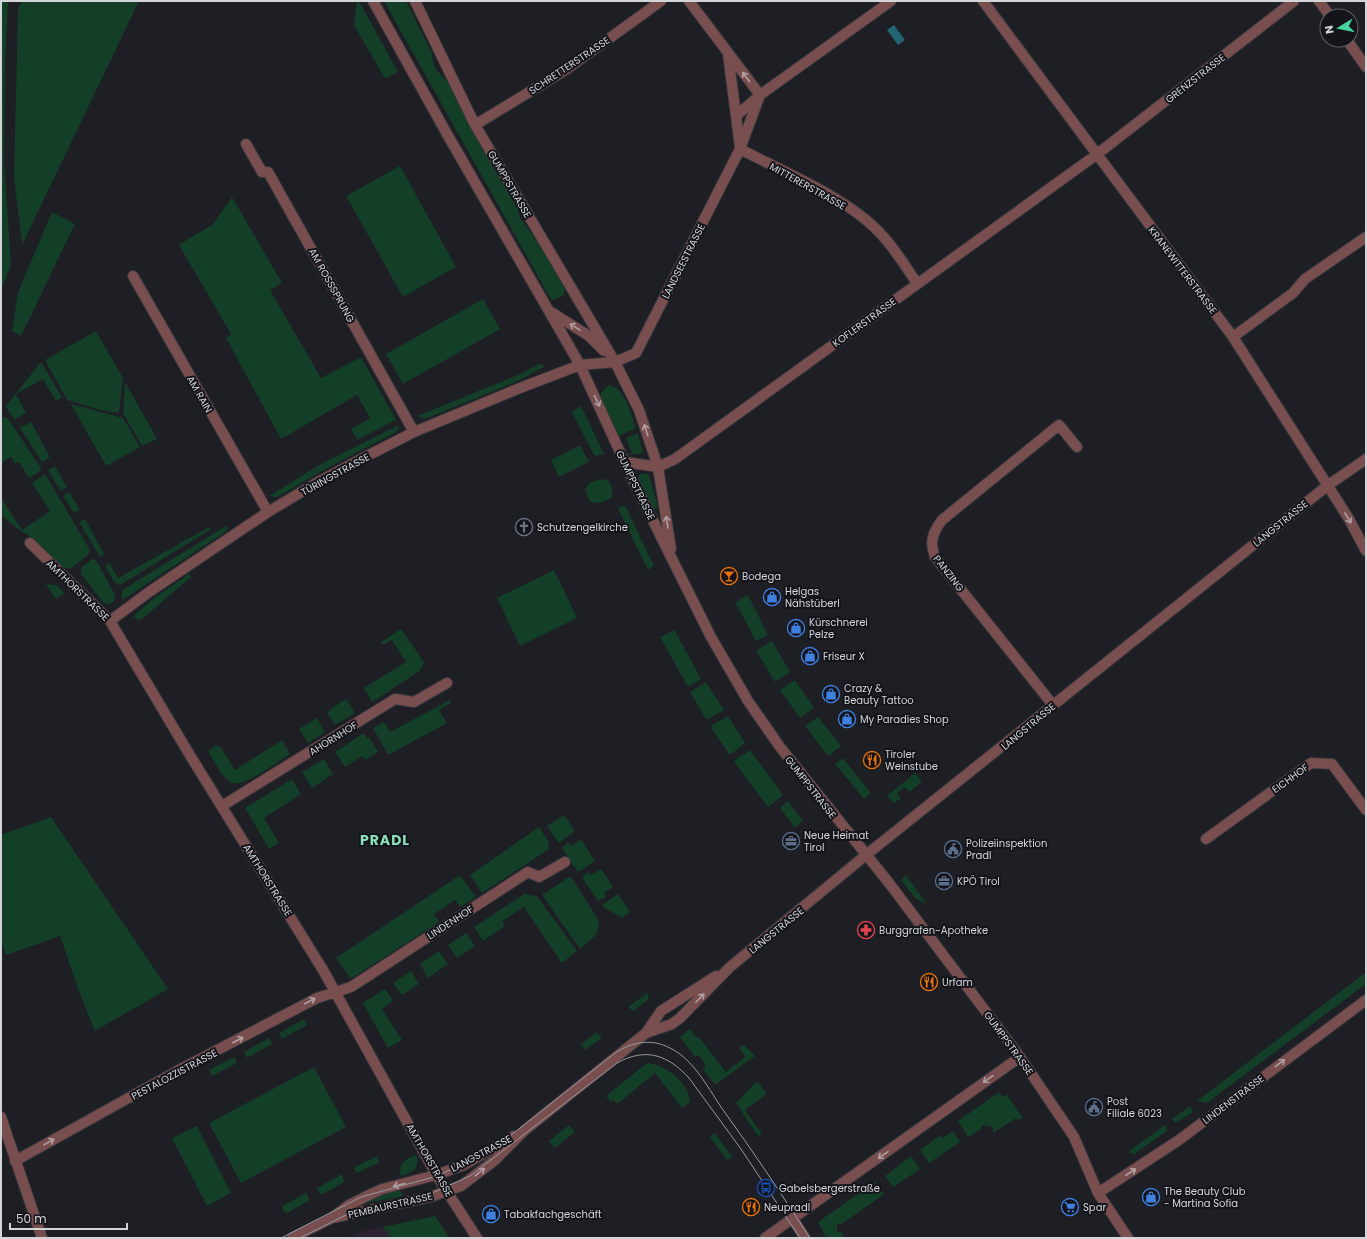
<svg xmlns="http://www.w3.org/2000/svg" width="1367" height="1239" viewBox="0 0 1367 1239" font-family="Poppins,sans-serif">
<rect width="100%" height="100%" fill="#1e1e25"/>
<path fill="#2b2130" d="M383,1227l8,11h-46l21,-8z"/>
<path fill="#133e28" d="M1,1h7l-3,62 -1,99 7,103 -10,24z
M22,1h117l-117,244 -8,-68 4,-168z
M357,1h2l39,71 -11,6 -3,-1 -30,-52z
M384,1h22l26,52c-1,9 6,22 15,27l71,128 2,10 19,26 26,45 -1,5 -7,5 -5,1 -3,-4z
M400,166l56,101 -53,30 -57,-101z
M232,197l50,86 -12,7 51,88 40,-21 35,63 -39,20 -6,-11 19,-11 -13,-23 -76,44 -55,-101 5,-4 -52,-89 34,-21z
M52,212l23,12 -54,112 -9,-5 6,-39z
M483,299l17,30 -97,55 -17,-30z
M96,331l27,47 -4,35 -19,-3 -33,-10 -22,-40z
M41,362l21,35 -6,4 -13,-22 -27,15 10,19 -12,7 -8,-14z
M539,364h3l2,3 -26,14 -93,38 -8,-3 101,-41z
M125,382l32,57 -15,7 -19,-33z
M609,385c16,2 22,30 27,43l-17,8 -18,-38v-5z
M71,404l52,14 17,29 -34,19z
M581,406l23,48 -9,2 -2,-3 -21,-41z
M5,417l3,1 34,52 -13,8 -10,-16 -4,2 -4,-7 -10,6v-44z
M31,422l19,35 -8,5 -22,-34z
M399,425v4l-3,3 -74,39 -41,24 -5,2 -7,-1 52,-32z
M638,433l5,20 -14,2h-1l4,-2 -6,-15z
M579,446l2,1 8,15 -30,15 -8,-17z
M55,466l12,21 -7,4 -12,-21z
M646,473l3,2 9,32 -5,3 -15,-32 1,-3z
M45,474l45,76 -2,5 -18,14 -11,-3 -27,-28 -21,-14 -10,-10v-16l21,32 28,-19 -18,-28z
M599,479l9,1c4,7 6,11 3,18l-11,5 -10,-1 -5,-12 4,-7z
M69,492l11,18 -6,3 -11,-17z
M625,505l29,61 -6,4 -30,-62z
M85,519l19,35 -4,3 -21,-35z
M226,526l2,4 -104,69 -2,-1v-6l2,-3z
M209,527l1,3 -90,55 -5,-2 -10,-17 4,-3 9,15z
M92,559l4,1 19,35v4l-4,5h-5l-4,-3 -21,-27v-6z
M554,570l23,48 -57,28 -23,-48z
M189,574l2,3 -49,42 -4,1 -5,-4 21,-18z
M46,584l10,1 9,8 -9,6z
M748,595l20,40 -12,6 -21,-39z
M401,629l23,33 -4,9 -48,31 -8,-14 42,-26 -14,-22 -9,5 -2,-3z
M673,631h2l26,48 -13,8 -28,-50z
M772,641l18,31 -15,10 -19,-31z
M795,680l19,28 -14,10 -20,-28z
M706,682l18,28 -16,9h-2l-16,-27z
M346,699l9,14 -20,12 -8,-13z
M450,700l1,3 -12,7 8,13 -59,32 -15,-27 11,-6 6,10z
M728,716l17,27 -14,11h-2l-17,-25v-4z
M818,717l23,29 -13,10 -23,-30z
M317,718l8,14 -17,11 -9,-14z
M364,733l3,5 2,-1 9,15 -13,8 -3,-4 -17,11 -10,-15z
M282,740l8,14c-11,7 -49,36 -60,28 -10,-7 -16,-22 -22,-31l8,-6 2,2 2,-1 15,24z
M750,750l33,45 -15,12 -33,-44v-3z
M843,758l28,35 -7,6 -29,-35z
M324,759l9,15 -21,14 -10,-16z
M915,773l7,9 -13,10 -4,-5 -8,7 4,5 -8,4 -6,-7z
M292,779l9,15 -37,24 15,25 -10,6 -24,-41z
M788,801l15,20 -8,7 -15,-20z
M564,815l11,16 -15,11h-2l-11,-16z
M51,817l117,172 -73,42 -15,-37 -20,-58 -54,19 -5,-15v-105z
M539,827l9,14 1,8 -67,44 -12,-18z
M581,839l14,22 -15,10h-3l-15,-23 6,-6 3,4z
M601,869l12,18 -9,6 2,4 -8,4 -16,-24 6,-5 3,3z
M460,875l16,22 -16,10 -5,-7 -21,14 5,8 -87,56 -3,-1 -13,-19z
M906,875l20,28 -10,-4 -15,-19z
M569,877l3,1 27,43 -2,13 -17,15 -38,-54z
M524,894l13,2 40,55 -14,11h-2l-37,-55 -22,14 3,5 -22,15 -9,-14z
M618,894l12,18 -8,6 -19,-11 -1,-2z
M466,933l9,13 -18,12 -9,-13z
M439,951l9,13 -20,14 -8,-14z
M411,971l8,13 -17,11 -9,-12z
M1366,972v12l-159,119 -10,-2z
M385,989l8,12 -11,8 20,31 -14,8 -24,-43v-3z
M647,993l2,6 -16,12 -5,-4z
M304,1019l3,6 -25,14 -3,-6z
M690,1029l6,9 2,-2 28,36 19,-15 -6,-9 5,-3 11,11 -40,29 -12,-16 3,-3 -7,-11 -4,2 -15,-20z
M597,1032l5,6 -17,12 -4,-6z
M269,1038l3,6 -25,14 -3,-6z
M234,1057l3,6 -25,13 -3,-6z
M647,1063c19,2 42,19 43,39l-8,6 -27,-35 -38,31 -3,-4 -3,2 -5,-6z
M314,1067l32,60 -105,56 -32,-60z
M757,1081l10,13 -22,16 17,24 -4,2 -22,-33z
M999,1092l4,5 4,-2 16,23 -5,2 -2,-2 -23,15v-6l-11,-2 -1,4 -13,8 -10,-16z
M1190,1106l3,4 -1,3 -17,10 -3,-4z
M1166,1124l1,7 -33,23 -6,-2z
M569,1125l6,7 -20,16 -6,-7z
M197,1126l34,67 -24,13 -35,-68z
M953,1131l7,11 -31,21 -9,-13 20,-15 2,3z
M715,1133l17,24 -5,3 -17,-23z
M416,1155c5,12 -3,18 -15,21 -4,-13 5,-17 15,-21z
M377,1156l2,5 -1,2 -21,10 -4,-5z
M911,1156l9,13 -27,18 -8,-11z
M342,1174l2,8 -21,12 -3,-1 -3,-5z
M875,1182l9,12 -42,30h-5v8h4l4,6h-19l-8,-16z
M400,1190l3,6 -37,7 -1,-2 8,-4z
M306,1193l3,6 -1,2 -21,12 -3,-1 -2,-6z
M435,1216l15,22h-59l-8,-11z"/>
<path fill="#226374" d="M894,25l11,15 -7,5 -11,-15z"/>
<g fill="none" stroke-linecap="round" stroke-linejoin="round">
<g stroke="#37383e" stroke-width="12">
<path id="minor" d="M373,1l74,133 133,231 51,111 39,79 41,82 37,64 32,46 109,136 131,174 54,80 24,56 30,45
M415,1l60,124 140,237 24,48 19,57 13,82
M983,1l250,336 116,182 17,32
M1319,1l11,15
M1347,40l19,27
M728,54l12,93
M736,116l24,-21 131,-94
M475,125l92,-56 94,-68
M246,144l16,28h6l146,260
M740,149c42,22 107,49 139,83 15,15 26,34 38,51
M133,276l135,236
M551,312l38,24 15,15
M1233,337l60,-44 12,-14 61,-42
M625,462l33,5 17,-8 421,-304 198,-154
M30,543l80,78 81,136 132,213 114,206 40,62
M110,621l39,-29 119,-80 50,-30 43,-23 53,-27 106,-44 60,-23 35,-3 21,-9 104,-204 20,-54 -71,-94
M1053,705l-118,-148c-6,-15 -2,-25 7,-37l117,-95 18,22
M222,806l173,-107 19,3 33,-19
M1206,839l105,-76 21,1 34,46
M1,1117l41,121
M15,1161l162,-90 140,-73 34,-11 177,-115 11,5 26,-15
M1098,1193l81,-53 187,-140
M793,1219l12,19
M765,1238l255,-181"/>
</g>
<g stroke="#37383e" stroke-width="12">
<path id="tertiary" d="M646,1033l26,-9 8,-6 50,-51 136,-112 461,-369 39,-27
M332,1218l98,-21 31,-11 34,-26 30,-30 121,-97 15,-22 55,-35
M292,1238l40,-20 17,-13 18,-9 15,-7 54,-14 28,-10 50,-29"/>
</g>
<use href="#minor" stroke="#794e4f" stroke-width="10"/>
<use href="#tertiary" stroke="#794e4f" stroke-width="10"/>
<path stroke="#97989d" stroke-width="1" d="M281,1238l80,-41 76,-21 30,-14 43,-26 105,-83c17,-11 36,-15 55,-5 23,11 37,38 51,59 31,43 60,86 89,131
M300,1238l54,-27 78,-18 38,-17 147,-113c29,-16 51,-8 72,15l52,71 59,89"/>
</g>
<defs><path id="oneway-shaft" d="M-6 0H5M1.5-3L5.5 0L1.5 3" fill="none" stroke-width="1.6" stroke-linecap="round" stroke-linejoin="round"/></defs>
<g stroke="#b09fa2">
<use href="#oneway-shaft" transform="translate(746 77) rotate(-127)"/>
<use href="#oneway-shaft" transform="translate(575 327) rotate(-149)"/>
<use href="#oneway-shaft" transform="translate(597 401) rotate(65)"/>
<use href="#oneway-shaft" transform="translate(646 430) rotate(-108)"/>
<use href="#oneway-shaft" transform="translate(1348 518) rotate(58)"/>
<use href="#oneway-shaft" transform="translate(667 522) rotate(-99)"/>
<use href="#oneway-shaft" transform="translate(700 998) rotate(-46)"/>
<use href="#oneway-shaft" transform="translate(310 1001) rotate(-28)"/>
<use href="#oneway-shaft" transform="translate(238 1040) rotate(-27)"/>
<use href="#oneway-shaft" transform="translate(1280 1063) rotate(-37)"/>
<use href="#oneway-shaft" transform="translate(988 1079) rotate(145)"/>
<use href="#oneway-shaft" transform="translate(49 1142) rotate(-29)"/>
<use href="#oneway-shaft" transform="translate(883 1155) rotate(145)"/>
<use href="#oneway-shaft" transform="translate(480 1172) rotate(-38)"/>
<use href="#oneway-shaft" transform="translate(1131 1172) rotate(-33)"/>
<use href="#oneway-shaft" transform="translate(399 1185) rotate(166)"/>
</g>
<defs>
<g id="church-ring" transform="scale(0.9)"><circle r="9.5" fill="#14151b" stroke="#6b7280" stroke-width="1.5"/><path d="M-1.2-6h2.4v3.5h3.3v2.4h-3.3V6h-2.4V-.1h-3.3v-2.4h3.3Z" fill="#6b7280"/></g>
<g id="bar-ring" transform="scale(0.9)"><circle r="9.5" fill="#14151b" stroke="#e8710a" stroke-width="1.5"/><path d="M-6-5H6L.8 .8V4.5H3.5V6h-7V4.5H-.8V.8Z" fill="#e8710a"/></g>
<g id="shop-ring" transform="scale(0.9)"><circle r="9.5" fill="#14151b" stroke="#3f7fe0" stroke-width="1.5"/><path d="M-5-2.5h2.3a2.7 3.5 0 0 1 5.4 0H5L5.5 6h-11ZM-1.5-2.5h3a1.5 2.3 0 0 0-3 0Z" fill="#3f7fe0"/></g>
<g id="restaurant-ring" transform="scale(0.9)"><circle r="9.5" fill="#14151b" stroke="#e8710a" stroke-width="1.5"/><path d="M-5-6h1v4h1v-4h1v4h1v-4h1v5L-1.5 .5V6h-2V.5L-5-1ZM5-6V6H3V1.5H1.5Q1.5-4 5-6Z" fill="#e8710a"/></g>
<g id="office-ring" transform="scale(0.9)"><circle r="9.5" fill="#14151b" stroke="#5c6f8a" stroke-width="1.5"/><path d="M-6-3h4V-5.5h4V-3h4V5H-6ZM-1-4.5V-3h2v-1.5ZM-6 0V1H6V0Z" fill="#5c6f8a"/></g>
<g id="civic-ring" transform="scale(0.9)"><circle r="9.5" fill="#14151b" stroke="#5c6f8a" stroke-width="1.5"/><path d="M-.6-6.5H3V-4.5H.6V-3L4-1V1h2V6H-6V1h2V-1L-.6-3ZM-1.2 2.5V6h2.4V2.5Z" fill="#5c6f8a"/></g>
<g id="pharmacy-ring" transform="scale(0.9)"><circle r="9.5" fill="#14151b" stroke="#e0444e" stroke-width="1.5"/><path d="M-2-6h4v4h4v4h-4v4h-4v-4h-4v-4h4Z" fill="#e0444e"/></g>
<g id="bus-ring" transform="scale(0.9)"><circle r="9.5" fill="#14151b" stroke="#1a4fb4" stroke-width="1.5"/><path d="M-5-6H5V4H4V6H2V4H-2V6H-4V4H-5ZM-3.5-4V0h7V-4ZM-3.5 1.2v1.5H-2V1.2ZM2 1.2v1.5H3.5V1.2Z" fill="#1a4fb4"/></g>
<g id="supermarket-ring" transform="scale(0.9)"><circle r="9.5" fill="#14151b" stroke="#3f7fe0" stroke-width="1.5"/><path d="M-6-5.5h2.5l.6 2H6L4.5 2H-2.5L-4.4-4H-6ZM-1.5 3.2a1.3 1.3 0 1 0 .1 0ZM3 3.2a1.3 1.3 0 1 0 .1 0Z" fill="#3f7fe0"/></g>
</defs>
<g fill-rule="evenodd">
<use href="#church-ring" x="524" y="527"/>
<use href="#bar-ring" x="729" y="576"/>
<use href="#shop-ring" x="772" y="597"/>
<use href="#shop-ring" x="796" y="628"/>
<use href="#shop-ring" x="810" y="656"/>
<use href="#shop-ring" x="831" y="694"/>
<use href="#shop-ring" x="847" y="719"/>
<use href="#restaurant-ring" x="872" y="760"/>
<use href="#office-ring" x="791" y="841"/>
<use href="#civic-ring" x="953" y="849"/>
<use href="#office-ring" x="944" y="881"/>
<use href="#pharmacy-ring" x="866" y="930"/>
<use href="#restaurant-ring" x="929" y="982"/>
<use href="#civic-ring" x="1094" y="1107"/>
<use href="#bus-ring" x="766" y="1188"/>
<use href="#shop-ring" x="1151" y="1197"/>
<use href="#restaurant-ring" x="751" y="1207"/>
<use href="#supermarket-ring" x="1070" y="1207"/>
<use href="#shop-ring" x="491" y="1214"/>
</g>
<g text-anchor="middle" stroke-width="4" stroke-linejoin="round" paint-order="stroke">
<g font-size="10" fill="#d4d5d9" stroke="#14151b">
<text transform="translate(569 65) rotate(-34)" y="4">SCHRETTERSTRASSE</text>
<text transform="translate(1195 78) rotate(-38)" y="4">GRENZSTRASSE</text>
<text transform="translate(510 184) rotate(60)" y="4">GUMPPSTRASSE</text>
<text transform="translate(808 186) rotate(29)" y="4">MITTERERSTRASSE</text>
<text transform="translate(683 261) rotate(-63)" y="4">LANDSEESTRASSE</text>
<text transform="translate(1183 270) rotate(53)" y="4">KRANEWITTERSTRASSE</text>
<text transform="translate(332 285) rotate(61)" y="4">AM ROSSSPRUNG</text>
<text transform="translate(864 322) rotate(-36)" y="4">KOFLERSTRASSE</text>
<text transform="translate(200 394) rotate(60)" y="4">AM RAIN</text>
<text transform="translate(335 474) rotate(-29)" y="4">TÜRINGSTRASSE</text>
<text transform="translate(636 485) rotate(64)" y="4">GUMPPSTRASSE</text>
<text transform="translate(1280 523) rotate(-39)" y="4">LANGSTRASSE</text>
<text transform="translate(949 573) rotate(52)" y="4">PANZING</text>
<text transform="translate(78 590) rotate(44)" y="4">AMTHORSTRASSE</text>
<text transform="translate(1028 726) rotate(-40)" y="4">LANGSTRASSE</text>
<text transform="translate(333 738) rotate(-32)" y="4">AHORNHOF</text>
<text transform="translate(1290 778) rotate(-36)" y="4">EICHHOF</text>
<text transform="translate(811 787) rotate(52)" y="4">GUMPPSTRASSE</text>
<text transform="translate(268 880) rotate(58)" y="4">AMTHORSTRASSE</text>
<text transform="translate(450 922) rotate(-33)" y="4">LINDENHOF</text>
<text transform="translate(776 930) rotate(-39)" y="4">LANGSTRASSE</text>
<text transform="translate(1009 1043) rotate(54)" y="4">GUMPPSTRASSE</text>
<text transform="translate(174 1074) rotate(-28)" y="4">PESTALOZZISTRASSE</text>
<text transform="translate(1233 1099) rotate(-37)" y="4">LINDENSTRASSE</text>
<text transform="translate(481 1153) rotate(-28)" y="4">LANGSTRASSE</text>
<text transform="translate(430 1160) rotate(60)" y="4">AMTHORSTRASSE</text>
<text transform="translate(390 1205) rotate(-13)" y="4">PEMBAURSTRASSE</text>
</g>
<g font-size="10" fill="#d4d5d9" stroke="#14151b" text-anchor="start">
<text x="537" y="531">Schutzengelkirche</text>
<text x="742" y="580">Bodega</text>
<text x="785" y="595">Helgas<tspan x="785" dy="12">Nähstüberl</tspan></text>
<text x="809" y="626">Kürschnerei<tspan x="809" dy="12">Pelze</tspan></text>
<text x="823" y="660">Friseur X</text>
<text x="844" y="692">Crazy &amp;<tspan x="844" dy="12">Beauty Tattoo</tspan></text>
<text x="860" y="723">My Paradies Shop</text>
<text x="885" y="758">Tiroler<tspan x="885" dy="12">Weinstube</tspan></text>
<text x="804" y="839">Neue Heimat<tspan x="804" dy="12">Tirol</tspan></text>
<text x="966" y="847">Polizeiinspektion<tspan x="966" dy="12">Pradl</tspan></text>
<text x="957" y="885">KPÖ Tirol</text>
<text x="879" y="934">Burggrafen-Apotheke</text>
<text x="942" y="986">Urfam</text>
<text x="1107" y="1105">Post<tspan x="1107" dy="12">Filiale 6023</tspan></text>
<text x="779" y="1192">Gabelsbergerstraße</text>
<text x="1164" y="1195">The Beauty Club<tspan x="1164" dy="12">- Martina Sofia</tspan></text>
<text x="764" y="1211">Neupradl</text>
<text x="1083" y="1211">Spar</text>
<text x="504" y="1218">Tabakfachgeschäft</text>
</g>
<g font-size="14" font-weight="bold" letter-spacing="1" fill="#8ae0ba" stroke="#14151b">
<text x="385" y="845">PRADL</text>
</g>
</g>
<rect width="1367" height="1239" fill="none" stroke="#d4d5d9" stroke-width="4"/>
<g transform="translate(1339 28) rotate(260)"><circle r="19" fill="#14151b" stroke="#616267"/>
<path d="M0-3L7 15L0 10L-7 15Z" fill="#45d49f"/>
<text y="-6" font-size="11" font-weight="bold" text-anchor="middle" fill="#d4d5d9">N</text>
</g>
<path d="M10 1223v6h117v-6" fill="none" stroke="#d4d5d9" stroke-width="2"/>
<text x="16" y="1223" font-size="12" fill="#d4d5d9" stroke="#14151b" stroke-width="3" paint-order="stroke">50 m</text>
</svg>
